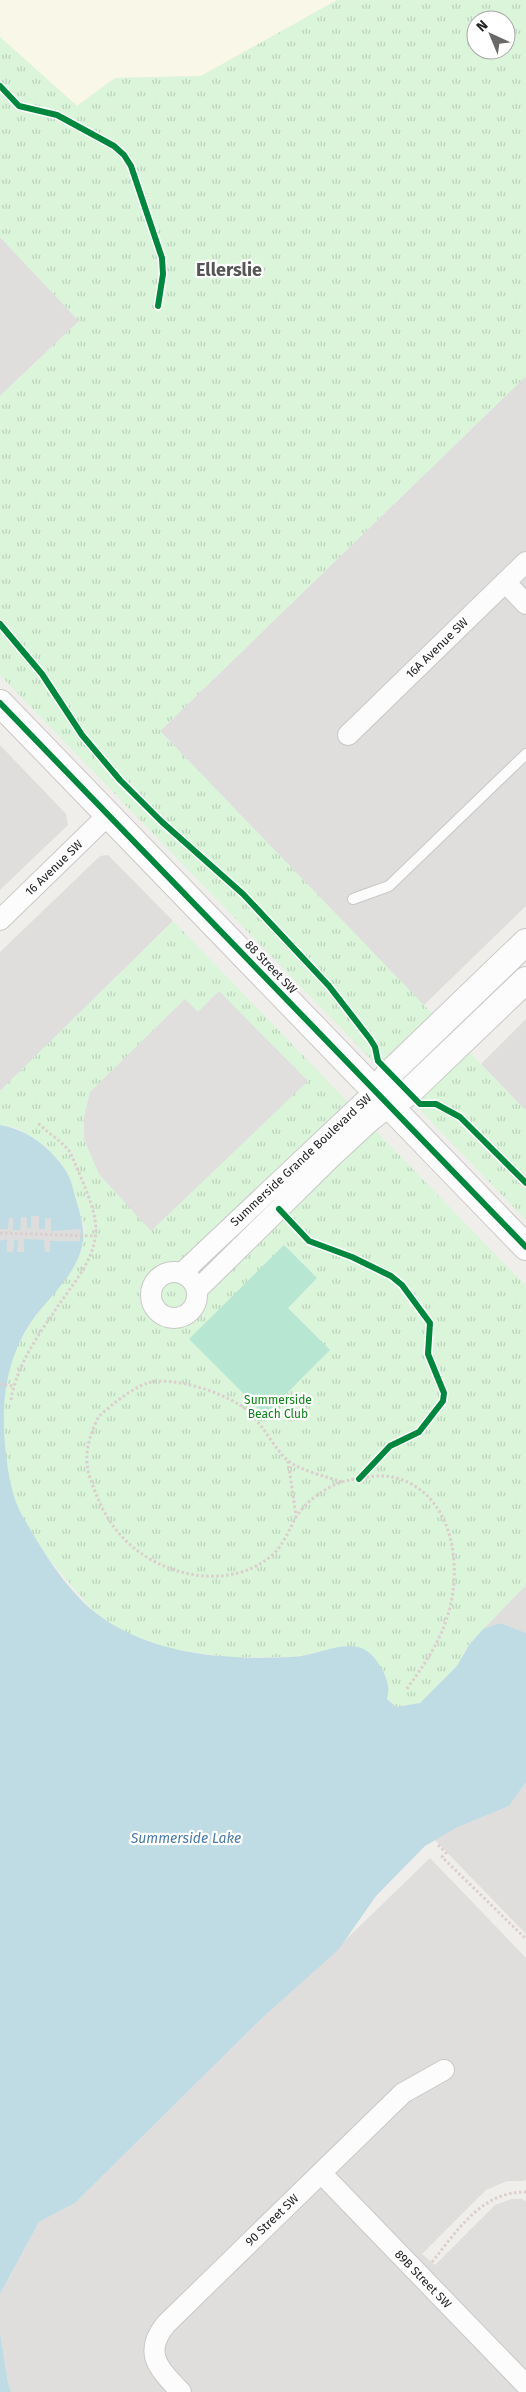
<svg xmlns="http://www.w3.org/2000/svg" width="526" height="2392" viewBox="0 0 526 2392" font-family="'Fira Sans',sans-serif">
<defs>
<pattern id="park-tufts" width="24" height="20" patternUnits="userSpaceOnUse" patternTransform="scale(1.25)"><rect width="24" height="20" fill="#daf5da"/><path d="M3 7l-1-3M5 7V3M7 7l1-3M15 17l-1-3M17 17v-4M19 17l1-3" fill="none" stroke="#bbd2bb"/></pattern>
</defs>
<rect width="100%" height="100%" fill="#f0eeeb"/>
<path fill="#dfdedc" d="M0,237l79,84 -79,75z
M526,376v530l-103,100 -263,-275z
M0,745l66,69 2,11 -68,65z
M108,855l65,66 -173,170v-139l100,-96z
M526,1019v92l-45,-47z
M526,1585v48l-26,-10 -17,6z
M526,1782v152l-91,-94 21,-12 53,-22z
M430,1858l96,100v221l-2,2h-17l-21,9 -64,64 13,11 60,-60 16,-6h12l3,3v190h-515l-3,-9 -8,-51v-38l39,-72 36,-19 185,-183 41,-37z"/>
<path fill="#f8f7e8" d="M0,0h337l-136,76 -86,2 -38,28 -77,-69z"/>
<path fill="url(#park-tufts)" fill-rule="evenodd" d="M337,0h189v376l-366,355 366,380v109l-526,-545v-279l79,-75 -79,-84v-200l77,69 38,-28 86,-2zM476,20h30v30h-30z
M173,921l353,365v299l-57,59 -12,22 -37,37 -24,4 -9,-9 2,-12 -43,-40 -53,11h-65l-57,-8 -45,-16 -31,-20 -52,-61 -27,-47 -15,-58v-28l5,-40 8,-27 17,-30 41,-53 13,-40 -18,-57 -21,-25 -29,-19 -17,-3v-34z"/>
<path fill="#b7e6d2" d="M284,1245l33,33 -29,30 42,42 -65,65 -76,-76z"/>
<path fill="#e0dfde" d="M219,991l89,90 -157,150 -52,-57 -15,-35v-22l6,-25 95,-93 13,13z"/>
<path fill="#bfdbe3" d="M0,1125c28,5 50,22 66,46 6,9 8,24 12,35 4,16 8,28 3,44 -8,28 -34,49 -50,72 -31,47 -31,100 -22,154 3,14 6,27 13,39 20,35 43,74 75,99 54,41 128,46 194,43 21,0 48,-15 67,-10 15,3 27,24 30,38 1,4 0,9 -1,14l9,8 24,-4 37,-37 12,-21 14,-16 17,-6 26,10v149l-17,24 -53,22 -31,18 -49,50 -37,53 -79,71 -185,183 -36,19 -39,72z
M0,2332l8,51 3,9h-11z"/>
<path fill="#dedddd" d="M31,1216h8v13h6v-11h6v13l30,-2 -1,12h-30v11h-5l-1,-12 -20,-1v13h-7l1,-12h-4l-1,12h-6v-13l-7,2v-12h8l1,-11h4v12h7l1,-13h6v11h4z"/>
<g fill="none" stroke-linecap="round" stroke-linejoin="round">
<g stroke="#c9c8c7" stroke-width="12">
<path id="service" d="M353,899l36,-13 137,-132"/>
</g>
<g stroke="#c9c8c7" stroke-width="22">
<path id="minor" d="M505,582l21,22
M348,735l178,-173
M0,920l108,-105
M151 1295a23 23 0 1 1 46 0a23 23 0 1 1-46 0Z
M182,1273l193,-182
M197,1290l136,-134 39,-36 18,-14
M321,2173l205,212
M181,2392c-22,-23 -39,-39 -15,-68l237,-231 41,-23"/>
</g>
<g stroke="#c9c8c7" stroke-width="28">
<path id="tertiary" d="M0,703l526,544
M375,1091l15,-18 136,-131
M390,1106l19,-14 117,-112"/>
</g>
<path stroke="#dccecd" stroke-width="3" stroke-dasharray="2.5 2.5" stroke-linecap="butt" d="M0,1233l94,3
M0,1384l13,2
M11,1400c5,-32 25,-62 43,-88 18,-28 47,-57 41,-92 -3,-20 -17,-49 -25,-68 -9,-12 -23,-19 -33,-30
M288,1461l8,55
M342,1482c-14,-5 -44,-12 -55,-22 -14,-14 -23,-33 -37,-47 -19,-19 -78,-38 -103,-30 -11,4 -25,14 -34,21 -6,6 -14,10 -17,18 -8,18 -12,34 -7,53 7,20 15,41 29,57 35,43 107,61 152,25 12,-9 18,-25 25,-38 8,-16 33,-34 51,-38 16,-4 38,-8 54,-2 53,18 62,86 49,132 -8,30 -25,54 -43,79
M438,1845l8,8 -4,4 84,82
M432,2262c25,-31 50,-71 94,-70"/>
<use href="#service" stroke="#fdfcfc" stroke-width="10"/>
<use href="#minor" stroke="#fdfcfc" stroke-width="20"/>
<use href="#tertiary" stroke="#fdfcfc" stroke-width="26"/>
<g stroke="#fff" stroke-width="9">
<path id="cycleway" d="M0,86l19,20 38,9 57,31 10,9 7,11 31,92 1,16 -5,32
M0,624l42,50 40,61 38,45 42,42 81,72 86,92 41,53 5,8 3,14 42,43h16l24,13 66,66
M0,703l526,544
M279,1209l30,32 43,16 39,19 11,9 28,38 -2,31 16,39 -1,8 -24,31 -29,14 -31,33"/>
</g>
<use href="#cycleway" stroke="#00873e" stroke-width="6"/>
</g>
<g text-anchor="middle" stroke-width="4.5" stroke-linejoin="round" paint-order="stroke">
<g font-size="12" fill="#222" stroke="#fff">
<text transform="translate(437 648) rotate(-44)" y="4">16A Avenue SW</text>
<text transform="translate(54 868) rotate(-44)" y="4">16 Avenue SW</text>
<text transform="translate(271 967) rotate(46)" y="4">88 Street SW</text>
<text transform="translate(301 1160) rotate(-43)" y="4">Summerside Grande Boulevard SW</text>
<text transform="translate(272 2220) rotate(-44)" y="4">90 Street SW</text>
<text transform="translate(423 2279) rotate(46)" y="4">89B Street SW</text>
</g>
<g font-size="12" fill="#0c8416" stroke="#fff">
<text x="278" y="1404">Summerside<tspan x="278" dy="14">Beach Club</tspan></text>
</g>
<g font-size="14" font-style="italic" fill="#4a7aab" stroke="#fff">
<text x="186" y="1843">Summerside Lake</text>
</g>
<g font-size="18" font-weight="bold" fill="#555" stroke="#fff">
<text x="229" y="276">Ellerslie</text>
</g>
</g>
<g transform="translate(491 35) rotate(316)"><circle r="24" fill="#ffffff" stroke="#a7a7a7"/>
<path d="M0-4L9 19L0 12L-9 19Z" fill="#6a6968"/>
<text y="-8" font-size="14" font-weight="bold" text-anchor="middle" fill="#222222">N</text>
</g>
</svg>
